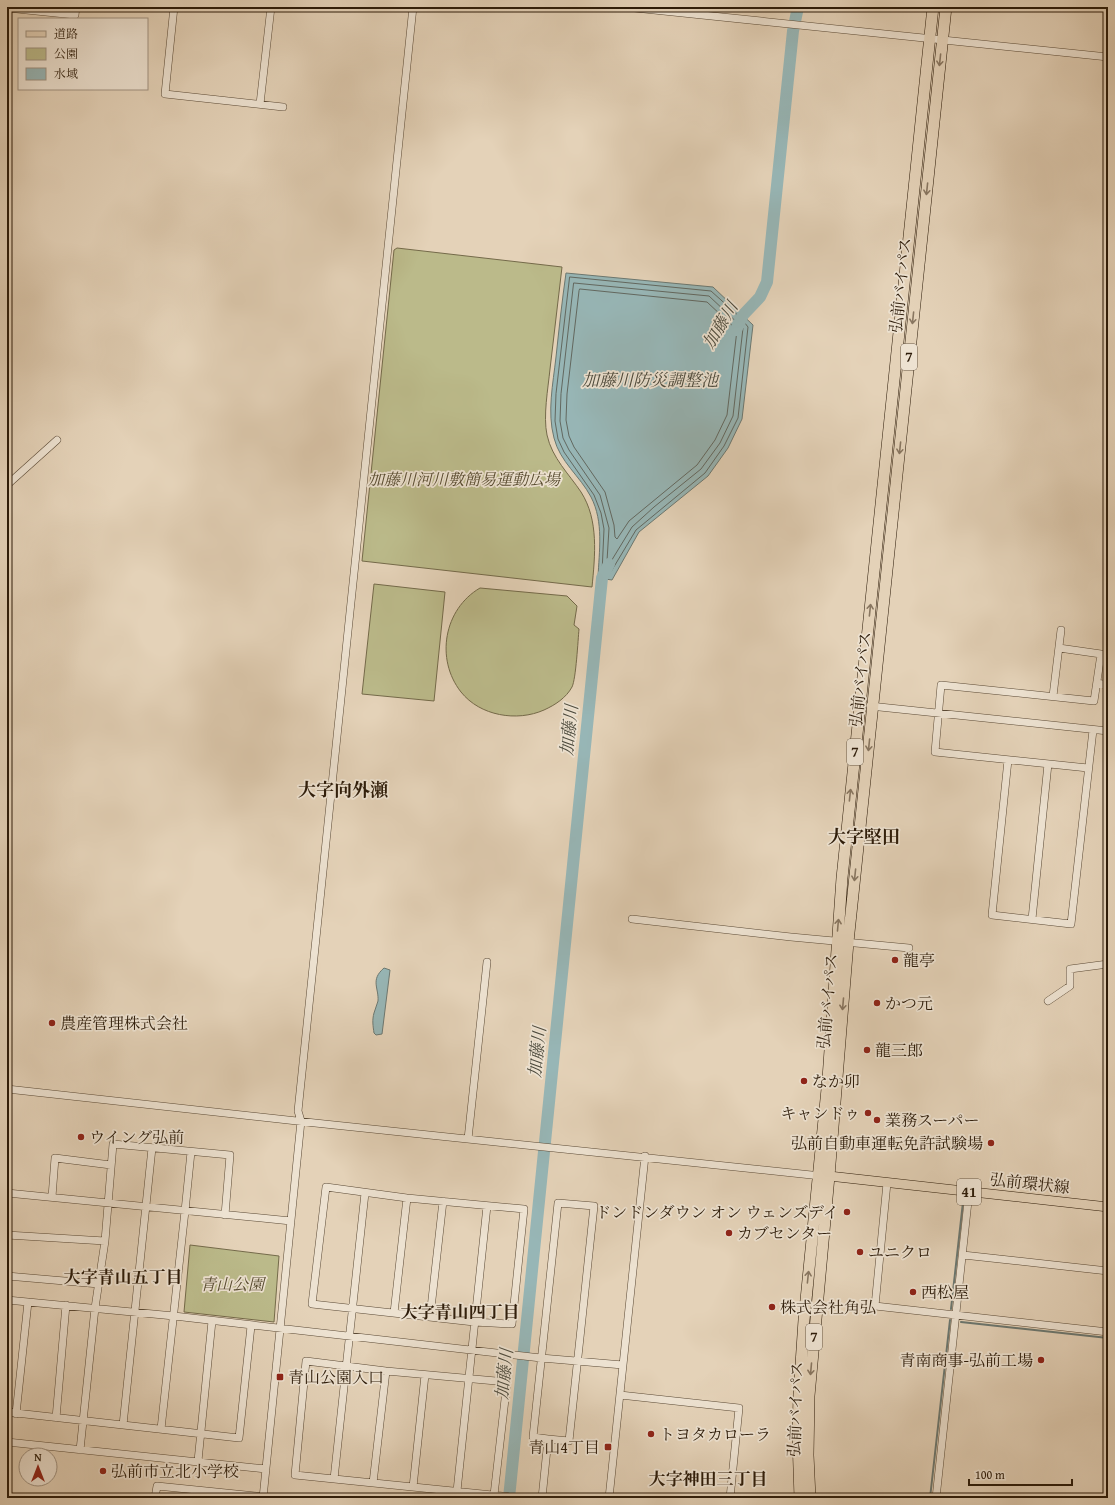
<svg xmlns="http://www.w3.org/2000/svg" width="1115" height="1505" viewBox="0 0 1115 1505" font-family="'Gentium Book Plus','Noto Serif JP',serif">
<rect width="100%" height="100%" fill="#e4d2b8"/>
<filter id="stains"><feTurbulence type="fractalNoise" baseFrequency=".005" numOctaves="4"/><feColorMatrix values="0 0 0 0 .2 0 0 0 0 .09 0 0 0 0 .02 0 0 0 .5 -.17"/></filter>
<radialGradient id="worn" r=".72"><stop offset=".6" stop-color="#630" stop-opacity="0"/><stop offset="1" stop-color="#630" stop-opacity=".3"/></radialGradient>
<path fill="#bbba8a" stroke="#746a4a" d="M397,248l165,19c-4,34 -8,68 -12,102 -2,20 -7,47 -3,66 5,23 22,39 34,57 18,28 14,64 11,95l-230,-26 32,-311z
M374,584l71,8 -11,109 -72,-7z
M480,588l87,8 10,10 -3,19 5,4c-1,11 -3,50 -7,58 -6,11 -17,18 -28,23 -27,12 -64,6 -83,-18 -26,-33 -17,-83 19,-104z
M190,1245l89,11 -5,66 -90,-10z"/>
<path fill="#97b6b6" stroke="#6c7871" d="M566,273l147,14 40,38 -11,94 -14,29 -20,28 -69,56 -27,48 -14,-2c1,-27 6,-56 -7,-81 -11,-21 -31,-35 -37,-59 -7,-26 -1,-54 2,-81 3,-28 6,-56 10,-84z
M384,968l6,2 -8,64 -6,1 -2,-2c-1,-7 -2,-13 0,-20 1,-4 3,-8 4,-12 1,-13 -8,-21 6,-33z"/>
<g fill="none" stroke-linecap="round" stroke-linejoin="round">
<path stroke="#626860" stroke-width="1" d="M570,277l141,14 30,27 7,9 -10,91 -14,28 -19,27 -69,57 -27,45 -6,-1 -1,-1 2,-44 -3,-16 -7,-18 -30,-43 -6,-13 -3,-18 1,-27z
M574,283l135,13 34,32 -10,88 -13,27 -19,26 -47,38 -22,20 -22,36 -3,-2 2,-33 -9,-33 -31,-45 -6,-12 -3,-17 1,-27z
M580,289l127,13 30,28 -10,85 -12,25 -18,25 -68,56 -12,18 -2,-2 -1,-12 -9,-33 -31,-45 -5,-11 -3,-16 1,-26 12,-103z"/>
<path stroke="#6c7871" stroke-width="2" d="M951,1309l12,-107
M961,1322l147,16
M930,1498l20,-178"/>
<path stroke="#97b6b6" stroke-width="12" d="M736,330l7,-15 17,-18 7,-15 26,-251 5,-24
M509,1498l93,-920 7,-14"/>
<g stroke="#5a4935" stroke-width="8">
<path id="minor" d="M174,7l-9,87 118,13
M625,7l483,50
M7,8l68,7 1,-8
M260,104l11,-97
M7,485l50,-45
M1059,648l49,7
M1097,683l11,2
M1053,696l8,-66
M870,706l238,25
M1008,760l-16,155 79,9 22,-194
M1088,768l-153,-16 6,-67 153,16 7,-47
M632,919l159,18 118,11
M1032,919l16,-155
M1048,1001l22,-15v-17l38,-5
M7,1089l308,34 506,53
M468,1139l19,-177
M887,1183l-12,123 233,26
M326,1187l81,11 117,11 -12,115 -38,-2 -162,-18z
M7,1193l284,28
M52,1197l3,-39 56,7
M7,1235l98,6
M963,1255l145,16
M7,1276l92,8
M7,1300l167,16 367,42 82,7
M394,1313l13,-115
M430,1317l13,-116
M620,1395l119,13 -9,90
M7,1412l232,26 12,-112
M16,1414l12,-112
M56,1418l10,-113
M123,1425l29,-277
M161,1429l24,-218 6,-59
M7,1442l259,27
M80,1450l15,-142 10,-67 8,-97 117,11 -5,60
M198,1461l14,-140
M334,1479l31,-286
M373,1483l13,-112
M413,1487l12,-112
M457,1491l30,-285
M494,1495l13,-113 -121,-11 -80,-10 -11,114 226,23
M155,1498l2,-12 118,12
M263,1498l38,-377 -3,-10 115,-1104
M542,1498l6,-59 21,2 25,-235 -36,-3 -25,234 15,2
M609,1498l36,-342
M936,1498l33,-306"/>
</g>
<g stroke="#2c1b09" stroke-width="10">
<path id="major" d="M829,1176l279,31"/>
</g>
<g stroke="#2c1b09" stroke-width="12">
<path id="highway" d="M800,1498l-2,-60 1,-44 5,-74 24,-241 14,-201 91,-871
M810,1498l-2,-43 1,-59 20,-220 19,-234 98,-935"/>
</g>
<use href="#minor" stroke="#ede2d1" stroke-width="7"/>
<use href="#major" stroke="#e4d2b8" stroke-width="9"/>
<use href="#highway" stroke="#e4d2b8" stroke-width="11"/>
</g>
<defs><path id="oneway-shaft" d="M-6 0H5M1.5-3L5.5 0L1.5 3" fill="none" stroke-width="1.6" stroke-linecap="round" stroke-linejoin="round"/></defs>
<g stroke="#887660">
<use href="#oneway-shaft" transform="translate(940 60) rotate(96)"/>
<use href="#oneway-shaft" transform="translate(927 189) rotate(96)"/>
<use href="#oneway-shaft" transform="translate(913 318) rotate(96)"/>
<use href="#oneway-shaft" transform="translate(900 448) rotate(96)"/>
<use href="#oneway-shaft" transform="translate(870 610) rotate(-84)"/>
<use href="#oneway-shaft" transform="translate(869 745) rotate(96)"/>
<use href="#oneway-shaft" transform="translate(850 795) rotate(-84)"/>
<use href="#oneway-shaft" transform="translate(855 875) rotate(96)"/>
<use href="#oneway-shaft" transform="translate(838 925) rotate(-85)"/>
<use href="#oneway-shaft" transform="translate(843 1004) rotate(95)"/>
<use href="#oneway-shaft" transform="translate(808 1277) rotate(-84)"/>
<use href="#oneway-shaft" transform="translate(811 1369) rotate(95)"/>
</g>
<g fill="#8f2418" stroke="#ede2d1" stroke-width="1.5">
<circle cx="895" cy="960" r="4"/>
<circle cx="877" cy="1003" r="4"/>
<circle cx="52" cy="1023" r="4"/>
<circle cx="867" cy="1050" r="4"/>
<circle cx="804" cy="1081" r="4"/>
<circle cx="868" cy="1113" r="4"/>
<circle cx="877" cy="1120" r="4"/>
<circle cx="81" cy="1137" r="4"/>
<circle cx="991" cy="1143" r="4"/>
<circle cx="847" cy="1212" r="4"/>
<circle cx="729" cy="1233" r="4"/>
<circle cx="860" cy="1252" r="4"/>
<circle cx="913" cy="1292" r="4"/>
<circle cx="772" cy="1307" r="4"/>
<circle cx="1041" cy="1360" r="4"/>
<rect x="276" y="1373" width="8" height="8" rx="2"/>
<circle cx="651" cy="1434" r="4"/>
<rect x="604" y="1443" width="8" height="8" rx="2"/>
<circle cx="103" cy="1471" r="4"/>
</g>
<g text-anchor="middle" stroke-width="3.5" stroke-linejoin="round" paint-order="stroke">
<g fill="#ede2d1" stroke="#665745" stroke-width="1">
<rect x="901" y="344" width="16" height="26" rx="3"/>
<rect x="847" y="739" width="16" height="26" rx="3"/>
<rect x="957" y="1179" width="24" height="26" rx="3"/>
<rect x="806" y="1324" width="16" height="26" rx="3"/>
</g>
<g font-size="15" font-weight="bold" fill="#2c1b09">
<text x="909" y="362">7</text>
<text x="855" y="757">7</text>
<text x="969" y="1197">41</text>
<text x="814" y="1342">7</text>
</g>
<g font-size="16" fill="#2c1b09" stroke="#ede2d1">
<text transform="translate(900 285) rotate(-84)" y="6">弘前バイパス</text>
<text transform="translate(860 679) rotate(-84)" y="6">弘前バイパス</text>
<text transform="translate(827 1001) rotate(-85)" y="6">弘前バイパス</text>
<text transform="translate(1030 1183) rotate(6)" y="6">弘前環状線</text>
<text transform="translate(795 1409) rotate(-88)" y="6">弘前バイパス</text>
</g>
<g font-size="16" font-style="italic" fill="#574b30" stroke="#ede2d1">
<text x="464" y="485">加藤川河川敷簡易運動広場</text>
<text x="232" y="1290">青山公園</text>
</g>
<g font-size="16" fill="#2c1b09" stroke="#ede2d1" text-anchor="start">
<text x="903" y="966">龍亭</text>
<text x="885" y="1009">かつ元</text>
<text x="60" y="1029">農産管理株式会社</text>
<text x="875" y="1056">龍三郎</text>
<text x="812" y="1087">なか卯</text>
<text x="860" y="1119" text-anchor="end">キャンドゥ</text>
<text x="885" y="1126">業務スーパー</text>
<text x="89" y="1143">ウイング弘前</text>
<text x="983" y="1149" text-anchor="end">弘前自動車運転免許試験場</text>
<text x="839" y="1218" text-anchor="end">ドンドンダウン オン ウェンズデイ</text>
<text x="737" y="1239">カブセンター</text>
<text x="868" y="1258">ユニクロ</text>
<text x="921" y="1298">西松屋</text>
<text x="780" y="1313">株式会社角弘</text>
<text x="1033" y="1366" text-anchor="end">青南商事-弘前工場</text>
<text x="288" y="1383">青山公園入口</text>
<text x="659" y="1440">トヨタカローラ</text>
<text x="600" y="1453" text-anchor="end">青山4丁目</text>
<text x="111" y="1477">弘前市立北小学校</text>
</g>
<g font-size="17" font-style="italic" fill="#4c4a3d" stroke="#ede2d1">
<text transform="translate(720 325) rotate(-59)" y="6">加藤川</text>
<text x="650" y="386">加藤川防災調整池</text>
<text transform="translate(569 730) rotate(-84)" y="6">加藤川</text>
<text transform="translate(537 1052) rotate(-84)" y="6">加藤川</text>
<text transform="translate(504 1374) rotate(-84)" y="6">加藤川</text>
</g>
<g font-size="17" font-weight="bold" fill="#2c1b09" stroke="#ede2d1">
<text x="123" y="1283">大字青山五丁目</text>
<text x="460" y="1318">大字青山四丁目</text>
<text x="708" y="1485">大字神田三丁目</text>
</g>
<g font-size="18" font-weight="bold" fill="#2c1b09" stroke="#ede2d1">
<text x="343" y="796">大字向外瀬</text>
<text x="864" y="843">大字堅田</text>
</g>
</g>
<rect width="1115" height="1505" fill="none" stroke="#e4d2b8" stroke-width="24"/>
<rect x="8" y="8" width="1099" height="1489" fill="none" stroke="#2c1b09" stroke-width="2"/>
<rect x="12" y="12" width="1091" height="1481" fill="none" stroke="#2c1b09"/>
<rect x="18" y="18" width="130" height="72" fill="#ede2d1" stroke="#a09281"/>
<rect x="26" y="31" width="20" height="6" fill="#e4d2b8" stroke="#a09281"/>
<text x="54" y="38" font-size="12" fill="#2c1b09">道路</text>
<rect x="26" y="48" width="20" height="12" fill="#bbba8a" stroke="#a09281"/>
<text x="54" y="58" font-size="12" fill="#2c1b09">公園</text>
<rect x="26" y="68" width="20" height="12" fill="#97b6b6" stroke="#a09281"/>
<text x="54" y="78" font-size="12" fill="#2c1b09">水域</text>
<g transform="translate(38 1467)"><circle r="19" fill="#ede2d1" stroke="#a09281"/>
<path d="M0-3L7 15L0 10L-7 15Z" fill="#8f2418"/>
<text y="-6" font-size="11" font-weight="bold" text-anchor="middle" fill="#2c1b09">N</text>
</g>
<path d="M969 1479v6h103v-6" fill="none" stroke="#2c1b09" stroke-width="2"/>
<text x="975" y="1479" font-size="12" fill="#2c1b09" stroke="#ede2d1" stroke-width="3" paint-order="stroke">100 m</text>
<rect width="100%" height="100%" filter="url(#stains)"/>
<rect width="100%" height="100%" fill="url(#worn)"/>
</svg>
